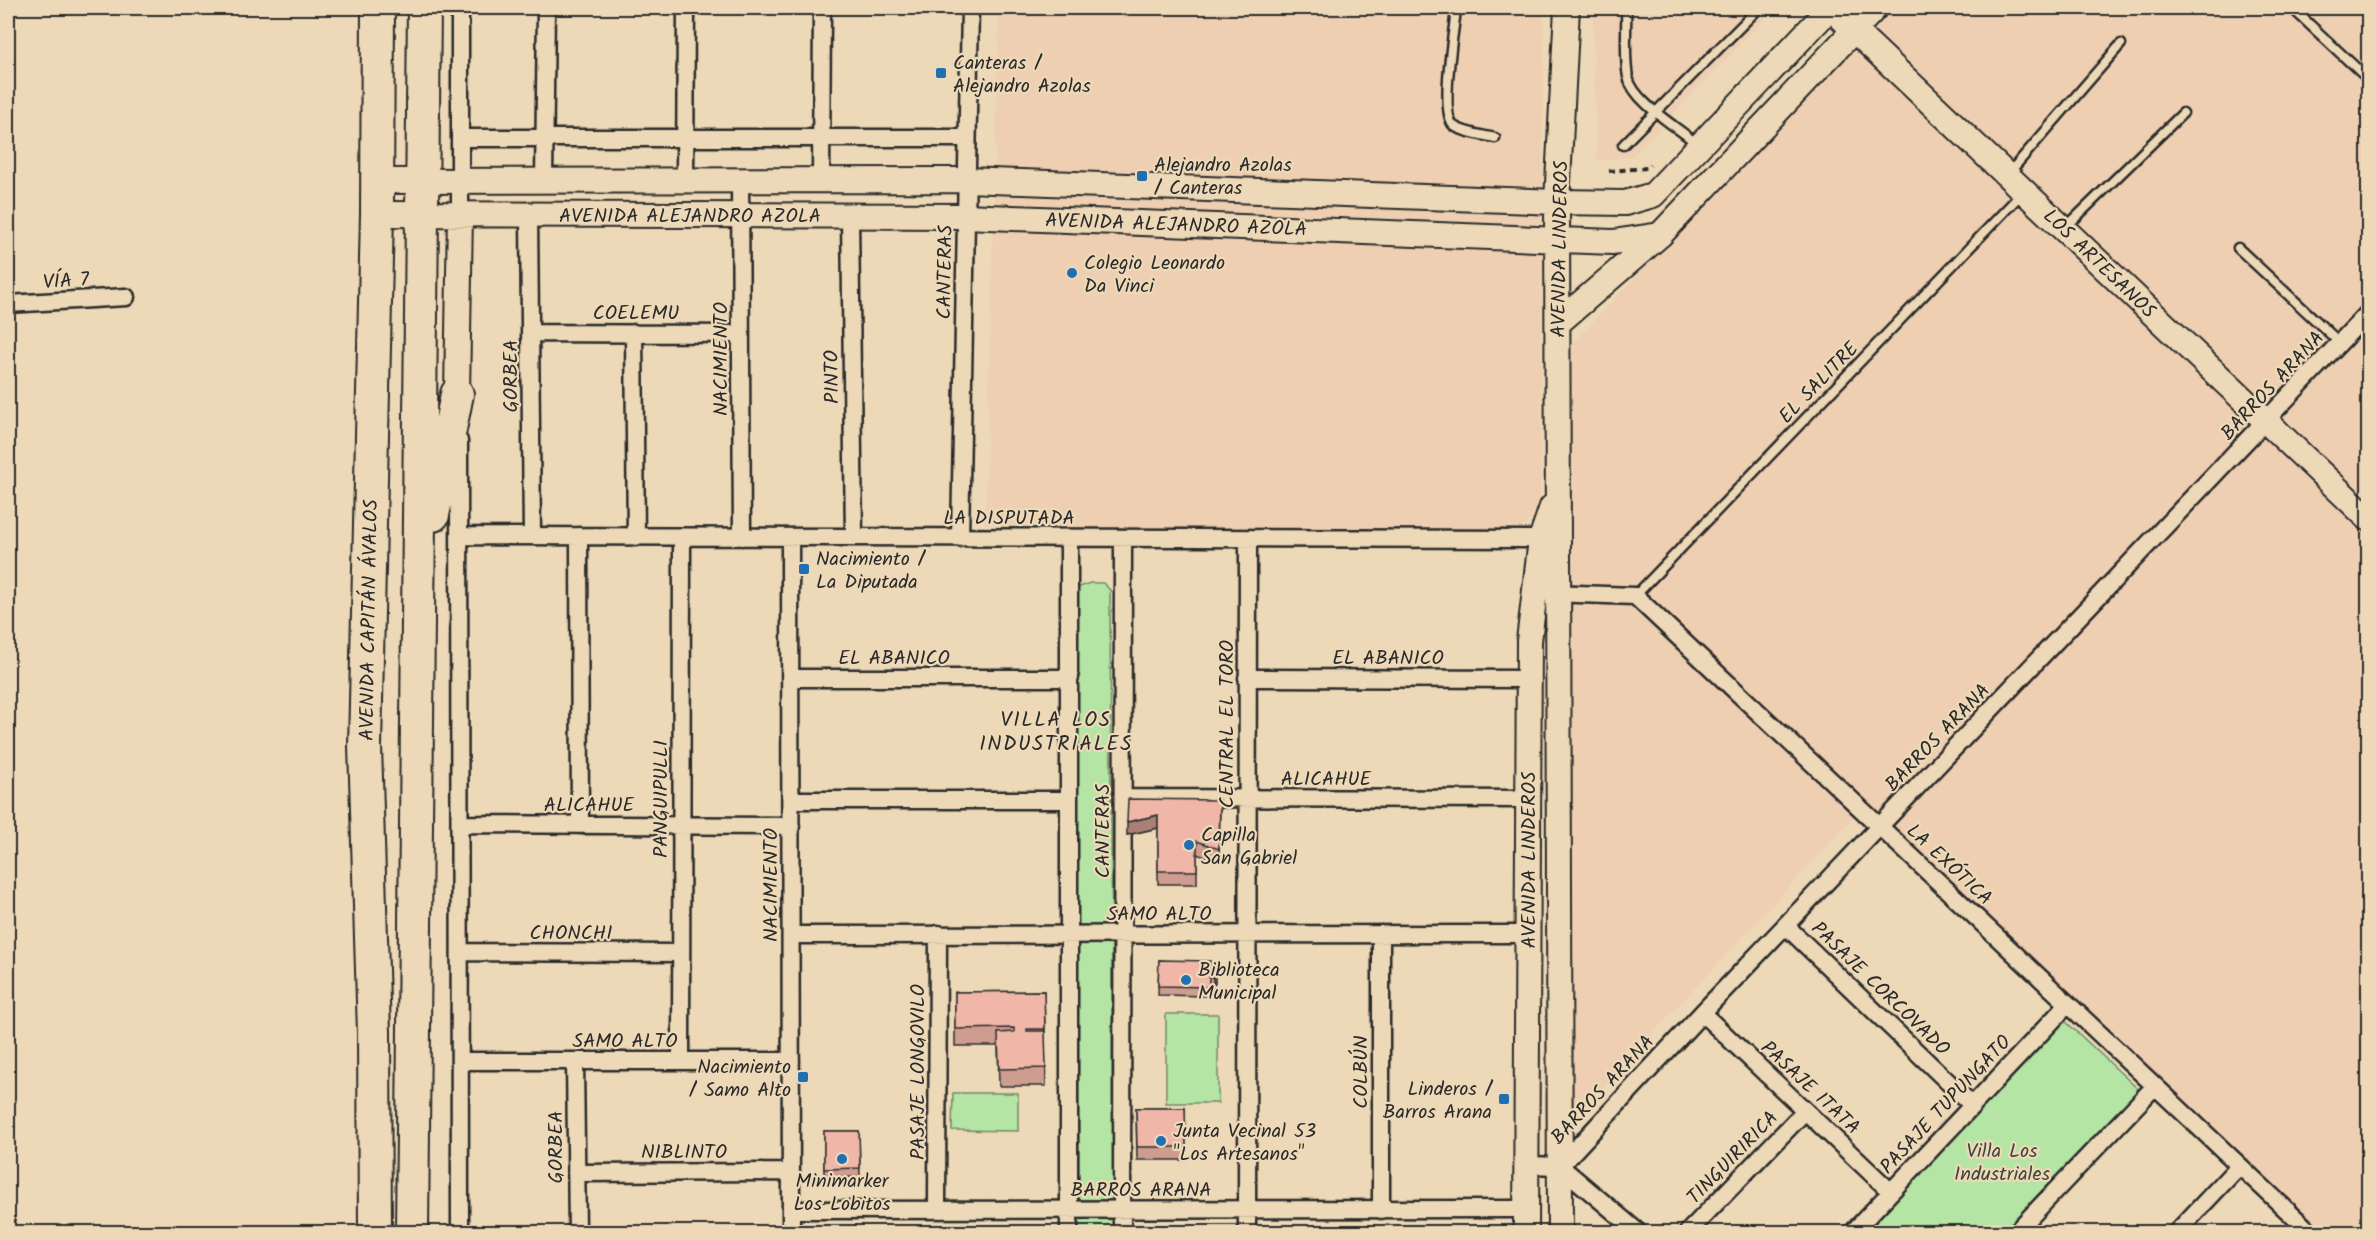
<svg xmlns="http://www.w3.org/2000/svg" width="2376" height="1240" viewBox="0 0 2376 1240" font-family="Kalam,sans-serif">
<rect width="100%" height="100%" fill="#edd9b7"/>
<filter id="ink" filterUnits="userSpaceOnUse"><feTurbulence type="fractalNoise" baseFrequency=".0167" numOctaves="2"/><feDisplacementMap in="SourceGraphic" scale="12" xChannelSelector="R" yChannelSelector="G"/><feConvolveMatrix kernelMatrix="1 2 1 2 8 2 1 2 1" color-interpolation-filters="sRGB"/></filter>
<g filter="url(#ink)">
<path fill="#eecfb2" d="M999,8h545l-4,501 -32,34 -523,-19z
M1592,8h183l-143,149 -35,4z
M1893,8h475v1224h-47l-458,-425 -297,320 5,-783z"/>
<path fill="#b5e5a5" stroke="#708868" stroke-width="1.5" d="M1090,583h13l7,7 3,642h-34l-2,-644z
M1166,1014h52v89h-52z
M2064,1020l76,71 -133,141h-144z
M953,1093h65v38l-66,-1z"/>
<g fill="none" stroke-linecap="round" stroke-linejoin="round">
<g stroke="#2b2b2b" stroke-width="13">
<path id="lane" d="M1458,8l-2,2c-2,20 -17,104 -2,116 10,7 29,9 41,12
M1626,8c1,21 -2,49 2,69 5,25 50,50 69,67
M2292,8l76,71
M1623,145l136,-137
M2009,173l112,-129
M2065,228l118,-115
M2238,248l102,95
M1635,596l388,-404"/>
</g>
<g stroke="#2b2b2b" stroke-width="21">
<path id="street" d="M460,8v206
M460,138h507
M544,180l2,-172
M685,180l1,-172
M740,180l2,357
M821,180l1,-172
M529,215l3,321
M850,216l4,321
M8,304l118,-7
M530,333l211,1
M634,333l2,204
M459,441l1,791
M460,536l1091,3
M579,536l1,289
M790,537l1,695
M960,538l10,-530
M1549,593l86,3 675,636
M791,678h279
M1247,678l282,1
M1123,798l405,1
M791,800h278
M460,824l331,2
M1786,926l186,179
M791,935l737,-1
M460,952l221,1
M1702,1013l189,179
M460,1061h331
M575,1061l2,171
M681,1061l1,-524
M1527,1165l33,1 142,-153 666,-700
M1560,1166l78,66
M576,1173l215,-1
M791,1210l736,-1
M937,1210l1,-276
M1381,1210v-276
M1069,1232v-694
M1122,1232l1,-694
M1247,1232l1,-693
M1688,1232l117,-121
M1853,1232l215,-228
M2016,1232l139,-146
M2177,1232l62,-66"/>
</g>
<g stroke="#2b2b2b" stroke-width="28">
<path id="secondary" d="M1831,8l537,510
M377,181l589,-1 591,22 68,1 28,-8 177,-187
M377,214l588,2 648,26 47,-7
M1558,323l102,-88 215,-227
M457,394l3,-180
M1526,1232l3,-591 12,-102 11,-32
M1560,1232l-3,-1030 10,-194"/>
</g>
<g stroke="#2b2b2b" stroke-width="36">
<path id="highway" d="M433,515l24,-121
M375,1232l-1,-199 -9,-287 12,-532 1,-206
M412,1232l12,-1224"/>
</g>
<path stroke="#2b2b2b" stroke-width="4" stroke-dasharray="6 4.5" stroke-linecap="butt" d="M1609,171l38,-3 3,-3"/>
<use href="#lane" stroke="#edd9b7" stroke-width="8"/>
<use href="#street" stroke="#edd9b7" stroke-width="16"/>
<use href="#secondary" stroke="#edd9b7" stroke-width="24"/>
<use href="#highway" stroke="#edd9b7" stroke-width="32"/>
</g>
<path fill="#ce9d90" stroke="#2b2b2b" stroke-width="1.5" d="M1220,800l-1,62 -22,-8v30h-39v-56l-31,7z
M1159,960l51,6 5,17 -2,3h-4v10l-51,-1z
M1044,991l2,95h-47l-1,-40h-43v-54z
M1136,1108h49l1,52h-49z
M824,1131h35l1,46 -36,1z"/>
<path fill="#a88076" stroke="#2b2b2b" stroke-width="1.5" d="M1158,815v13l-31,7v-13z
M1215,974v9l-2,3v-9z"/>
<path fill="#f0b7a8" stroke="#2b2b2b" stroke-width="1.5" d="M1128,799l92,1 -1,49 -22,-8v30h-39v-56l-31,7z
M1159,960l51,1v5l5,8 -2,3h-4v10l-51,-1z
M1044,991l1,38h-18v2h18l1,37 -47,1 -1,-36 16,-1v-4l-59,1v-37z
M1136,1108h49l1,39h-49z
M824,1131h35l1,37 -36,1z"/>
</g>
<g fill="#1f6fb2" stroke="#edd9b7" stroke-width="2">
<rect x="935" y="67" width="12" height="12" rx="3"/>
<rect x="1136" y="170" width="12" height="12" rx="3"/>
<circle cx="1072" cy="273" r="6"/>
<rect x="798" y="563" width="12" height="12" rx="3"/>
<circle cx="1189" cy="845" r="6"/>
<circle cx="1186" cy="980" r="6"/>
<rect x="797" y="1071" width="12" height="12" rx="3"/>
<rect x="1498" y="1093" width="12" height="12" rx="3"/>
<circle cx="1161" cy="1141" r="6"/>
<circle cx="842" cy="1159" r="6"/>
</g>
<g text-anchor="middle" stroke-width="4.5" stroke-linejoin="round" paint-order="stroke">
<g font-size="20" fill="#2b2b2b" stroke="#edd9b7" text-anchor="start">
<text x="953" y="69">Canteras /<tspan x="953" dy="23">Alejandro Azolas</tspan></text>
<text x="1154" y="171">Alejandro Azolas<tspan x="1154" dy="23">/ Canteras</tspan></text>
<text x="1084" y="269">Colegio Leonardo<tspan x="1084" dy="23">Da Vinci</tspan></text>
<text x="816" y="565">Nacimiento /<tspan x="816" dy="23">La Diputada</tspan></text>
<text x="1201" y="841">Capilla<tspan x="1201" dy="23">San Gabriel</tspan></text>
<text x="1198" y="976">Biblioteca<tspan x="1198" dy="23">Municipal</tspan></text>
<text x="791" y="1073" text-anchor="end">Nacimiento<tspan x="791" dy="23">/ Samo Alto</tspan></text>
<text x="1492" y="1095" text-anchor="end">Linderos /<tspan x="1492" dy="23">Barros Arana</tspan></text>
<text x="1173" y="1137">Junta Vecinal 53<tspan x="1173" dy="23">"Los Artesanos"</tspan></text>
<text x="842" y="1187" text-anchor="middle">Minimarker<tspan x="842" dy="23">Los Lobitos</tspan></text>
</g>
<g font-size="20" fill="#2b2b2b" stroke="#edd9b7">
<text x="690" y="222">AVENIDA ALEJANDRO AZOLA</text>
<text transform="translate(1176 224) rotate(2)" y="7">AVENIDA ALEJANDRO AZOLA</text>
<text transform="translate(1559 249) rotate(-89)" y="7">AVENIDA LINDEROS</text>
<text transform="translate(2100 263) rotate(44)" y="7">LOS ARTESANOS</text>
<text transform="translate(944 272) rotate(-89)" y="7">CANTERAS</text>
<text transform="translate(66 280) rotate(-4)" y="7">VÍA 7</text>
<text x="636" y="319">COELEMU</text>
<text transform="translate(720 359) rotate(-90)" y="7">NACIMIENTO</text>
<text transform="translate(510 376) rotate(-90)" y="7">GORBEA</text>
<text transform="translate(831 377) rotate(-91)" y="7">PINTO</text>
<text transform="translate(1818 382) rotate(-46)" y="7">EL SALITRE</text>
<text transform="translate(2272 385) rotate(-47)" y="7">BARROS ARANA</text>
<text x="1009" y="524">LA DISPUTADA</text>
<text transform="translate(368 620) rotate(-89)" y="7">AVENIDA CAPITÁN ÁVALOS</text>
<text x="894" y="664">EL ABANICO</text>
<text x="1388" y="664">EL ABANICO</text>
<text transform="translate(1226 724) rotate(-90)" y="7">CENTRAL EL TORO</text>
<text transform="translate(1937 737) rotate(-46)" y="7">BARROS ARANA</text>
<text x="1326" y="785">ALICAHUE</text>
<text transform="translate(660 799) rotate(-90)" y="7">PANGUIPULLI</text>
<text x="589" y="811">ALICAHUE</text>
<text transform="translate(1102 831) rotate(-90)" y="7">CANTERAS</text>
<text transform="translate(1528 860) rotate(-90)" y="7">AVENIDA LINDEROS</text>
<text transform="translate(1950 864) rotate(43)" y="7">LA EXÓTICA</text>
<text transform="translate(770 885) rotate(-90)" y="7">NACIMIENTO</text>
<text x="1159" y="920">SAMO ALTO</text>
<text x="571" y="939">CHONCHI</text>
<text transform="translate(1881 988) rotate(44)" y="7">PASAJE CORCOVADO</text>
<text x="625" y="1047">SAMO ALTO</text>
<text transform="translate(917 1072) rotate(-90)" y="7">PASAJE LONGOVILO</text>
<text transform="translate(1360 1072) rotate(-90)" y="7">COLBÚN</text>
<text transform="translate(1811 1087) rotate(43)" y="7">PASAJE ITATA</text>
<text transform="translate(1602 1089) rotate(-47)" y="7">BARROS ARANA</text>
<text transform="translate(1945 1104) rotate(-47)" y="7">PASAJE TUPUNGATO</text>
<text transform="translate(555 1147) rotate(-90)" y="7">GORBEA</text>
<text x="684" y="1158">NIBLINTO</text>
<text transform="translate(1732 1157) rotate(-46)" y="7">TINGUIRIRICA</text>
<text x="1141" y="1196">BARROS ARANA</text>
</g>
<g font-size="20" fill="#40473d" stroke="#edd9b7">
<text x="2002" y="1157">Villa Los<tspan x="2002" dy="23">Industriales</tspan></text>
</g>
<g font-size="21" letter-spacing="1.5" fill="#2b2b2b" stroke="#edd9b7">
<text x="1056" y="726">VILLA LOS<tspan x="1056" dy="24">INDUSTRIALES</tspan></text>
</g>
</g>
<rect width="2376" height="1240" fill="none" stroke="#edd9b7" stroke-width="30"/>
<rect x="15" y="15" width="2346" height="1210" fill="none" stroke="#2b2b2b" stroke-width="2" filter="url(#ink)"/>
</svg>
